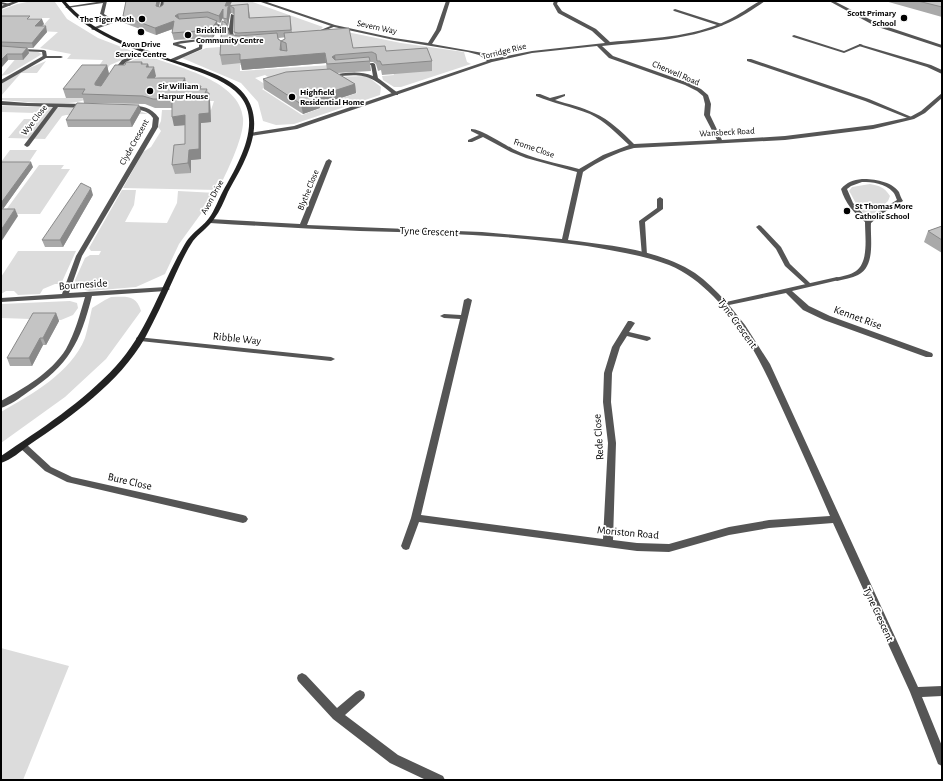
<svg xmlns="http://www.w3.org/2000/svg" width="943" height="781" viewBox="0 0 943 781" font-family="'Alegreya Sans',sans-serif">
<rect width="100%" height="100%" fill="#fff"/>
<path fill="#dcdcdc" d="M32,1l23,1 12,17 31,19 34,13 1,2 -2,3 -21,9 -6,8h-10l9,-13 -36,-1 4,-5 -31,-6 18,-16 -20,-1 12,-13h-49v-8l16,-6z
M182,1h68l73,26 -2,2 -20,8 -22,1 -42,-26z
M337,30l64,13 63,9 3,10 4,2 -70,23h-7l-11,-7 -1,-4 12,-1 -7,-20 -86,-14z
M279,43l-30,22h-9v6l91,-6 1,9 -23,3 -10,-6 -28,8 -6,-4 -10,3 13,8 -6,3 40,26 19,-7 -3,-2 39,-13 -24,-16 34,-1 14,11 -1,8 -86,29 -18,1 -13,-4 -5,-19 -17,-19 -59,-25 24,-10z
M23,50l13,1 6,3 -33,20 -8,2z
M145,57h6c29,11 89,24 92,61 2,18 -17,56 -25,72l-95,-2 20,-36 8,-5 10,-16 -3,-4 3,-6 1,-11h49l3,-9h-6l-50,-19 2,-4 -5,-1 1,-1 -37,-3c7,-10 14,-15 26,-16z
M46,61l-9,12h-16l-20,23v-12l21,-13z
M1,98h86c-9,10 -71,3 -86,2z
M1,106l132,3 15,5 -82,1 -4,1 -17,23 -37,-1 16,-19h8l4,-6 -35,-1z
M10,150h27l-8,12h-28z
M39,165h25l-3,4h9l-30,45h-37z
M870,184c10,2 14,3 20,12l-2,5 -17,15c-12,-2 -16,-16 -22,-25l3,-4z
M122,190h14l-2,15 -9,17 42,1 10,-20 1,-12 38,2 -37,51 -14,30 -29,13 -47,4 -8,-2 -5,-5 -1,-4 10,-22 5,-3h9l2,-4h-10l-2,-3z
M18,251h58l-15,33h-6l-12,5 -3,5 -22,1 -4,-4h-8l-5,3v-17z
M111,297c15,0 25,-3 30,14l-35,48 -41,38 -64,46v-31c31,-18 70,-39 84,-74 3,-10 5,-21 7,-30l13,-8z
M70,301l7,2 1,5 -5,7 -12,5 -60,-2v-14z
M1,648l68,18 -46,114h-22z"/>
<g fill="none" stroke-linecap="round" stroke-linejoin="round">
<path fill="#555" fill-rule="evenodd" d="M103,1h4l-3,13 8,5 1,4 -20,7 -2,-1 1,-1 17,-6v-2l-9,-6 3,-11 -36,5 -2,-1z
M161,1h4l-2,11 -2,1 -2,-1z
M1,2l9,2 1,1 -2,1 -8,-2z
M675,9l47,15 1,1 -3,1 -46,-15 -1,-1z
M231,14l3,1 -1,15 1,10 2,2 -2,1 -4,-2 -1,-10 -23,-9 3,-1 20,7z
M333,25l3,1 -20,8 -3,-1z
M794,35l50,16 16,-7 3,1 -19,8 -51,-16 -1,-1z
M201,39l2,1 -1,9 -27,12h-4v-2l28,-12v-6l-21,3 8,3v2h-1l-12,-4v-2l8,-2z
M1,48l43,2 2,1 1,6 -4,1 -1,-6 -41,-2z
M146,50l3,1 -23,11 -10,11 -4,-1 10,-12z
M747,59h4l118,40 45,19 -4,1 -45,-18 -118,-40z
M373,63l2,1 3,14 20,15v2h-4c-25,-21 -30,-22 -63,-18l-2,-1 2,-1c14,-2 28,-5 42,1l-2,-11 -10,1 -2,-1 2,-1z
M862,179c12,0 29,2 37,13 1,3 2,6 4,9l-20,12 -12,10c-1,15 5,43 -13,52 -6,3 -14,4 -21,6l-2,-1 -1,-1 1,-1c7,-2 16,-3 21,-7 13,-9 9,-35 9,-49 -11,-9 -20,-19 -24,-33 6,-7 12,-9 21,-10zM862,182c10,0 23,1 31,10 2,2 3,6 4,8l-18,11 -11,8 -15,-16 -6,-14 4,-3z
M660,197l3,2v10l-18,13 2,33 -1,1h-4l-3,-35 18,-13v-9z
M759,225l2,1 20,21 9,17 21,20 1,1 -1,1h-4l-22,-20 -9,-17 -20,-22z"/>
<path fill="#555" fill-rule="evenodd" d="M15,1h6l-20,8v-3z
M258,1h6l71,24 59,13 34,5 8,-13 10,-29h4l-9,29 -9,14 51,9 9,6 40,-8 73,-8 -13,-12 -34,-18 -5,-9 1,-3h4l-1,3 5,7 34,18 14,13c39,-4 82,-4 118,-22 11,-5 21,-13 32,-19h5c-5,4 -12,8 -18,12 -46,28 -93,27 -145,33l11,10 76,27 12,6 7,6 3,9 -1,11 12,25 63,-4 88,-11 37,-8 11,-6 21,-18v5l-17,15 -11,6 -41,10 -88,11 -151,8c-19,5 -35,13 -51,24l-15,68c41,5 92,10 127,33 11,8 22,18 31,29l111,-25 2,1 1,1 -1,1 -47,11 17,15 21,10 102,37 1,2 -1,2h-6l-102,-37 -21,-10 -17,-17 -57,12 16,20 25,39 148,323 24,-1v10l-20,1 20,49v20l-4,-2 -28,-72 -77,-169 -64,5 -40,7 -60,17 -32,-1 -218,-29 -10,27 -3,1 -3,-1 -2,-3 10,-28 49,-199 -16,-1 -4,-2 4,-2 17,1 3,-15 4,-2 4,2 -51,215 182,24 5,-96 -5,-41 1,-29 8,-26 16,-26h3l4,2 -6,9 21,5 1,2 -4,2 -20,-5 -7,11 -8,26 -1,29 5,41 -3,97 24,3 32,1 60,-17 40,-7 61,-4c-14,-33 -29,-66 -44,-99 -20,-44 -38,-86 -73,-121 -13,-13 -27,-24 -44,-31 -26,-10 -54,-14 -82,-19 -75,-11 -151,-13 -227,-15 -50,-2 -100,-5 -150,-8l-3,-2 3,-2 90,5 26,-63 3,-2 3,2 -25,64 175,7 80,7 15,-67 -51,-14 -15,-6 -28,-15 -11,5h-4v-2l11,-5 -8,-4v-2c8,-1 33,15 42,20 20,10 44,14 66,20l24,-14 26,-10c-12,-11 -24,-24 -39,-31 -18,-7 -37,-11 -54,-18v-2h4l10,4 15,-4v2l-10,4c13,4 27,7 39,13 16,7 28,19 40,31l83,-4 -13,-25 1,-11 -2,-8 -6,-5 -12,-6 -76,-27 -12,-12 -65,7 -40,9 -195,67 -46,7 -2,-1v-2l45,-7 193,-65 -8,-6 -11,-3 -74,-12 -60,-13z
M829,1h5l45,23 63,21v3l-67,-22z
M859,44l72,21 11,5v4l-15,-7 -68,-21z
M43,56h18l2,1 -2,1h-15l-45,26v-4z
M1,101l27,2 58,1 3,2 -3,2 -28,-1 -29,39 -2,1 -3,-2 29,-38 -52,-2z
M130,105c12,1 21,2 29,13l-1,9 -76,129 -13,37 97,-6 4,2 -4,2 -74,5c-12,47 -23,69 -64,96 -8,6 -18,13 -27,16v-7c23,-13 50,-28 65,-52 9,-16 14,-35 19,-52l-84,5v-4l61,-4 14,-38 76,-129 1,-9c-6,-9 -15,-8 -25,-10v-2z
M137,337l194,20 4,2 -4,2 -191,-20h-3l-1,-2z
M23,443l3,1 25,23 21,10 171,38 3,1 2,3 -2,3 -3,1 -176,-41 -22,-11 -25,-23 -1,-2 1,-2z
M302,673l4,2 31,33 19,-16 4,-2 4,2 1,3 -1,3 -19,17 53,40 45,21 2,4h-19l-36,-17 -57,-44 -35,-38 -1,-3 1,-3z"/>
<path fill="#222" fill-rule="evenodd" d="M61,1h4c27,32 67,44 105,58 23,7 64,17 77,39 19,31 -4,67 -19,94 -4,9 -8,19 -14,27 -6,9 -15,14 -21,22 -8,12 -14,26 -20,39 -9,20 -18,39 -28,58 -26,45 -73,78 -116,107 -8,6 -18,15 -28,18v-7c40,-27 82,-54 115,-90 29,-32 42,-72 62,-110 4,-6 7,-14 12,-19 6,-7 14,-12 19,-19 6,-8 9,-18 14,-27 14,-25 40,-68 17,-95 -12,-14 -32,-21 -49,-27 -45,-17 -99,-28 -130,-68z"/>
</g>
<path fill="#a9a9a9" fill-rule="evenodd" d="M126,1h34l-1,6h1l3,-2 1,-4h68l-2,4 19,6 1,7 41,5 1,9 61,16 33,3 46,10v10l-50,4 -1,-5 -3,1 -2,-7 -3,-2h-3l1,9 -34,2 18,11 1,9 -37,12 1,3 -17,6 -39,-25 -1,-10 64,-9 -1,-7 -84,7 -1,-7 -19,2 -2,-10 4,-33 -1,-4 -3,5 -3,-1 1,6 -5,10 -39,2 -2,-7 1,-4 -17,6 -32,-12 -1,-7zM231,13l3,1v18l1,3 -6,-1 -2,-8h1l2,-12zM285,37v2l-4,2 -3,-3z
M885,1h57v16z
M1,16l29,3 14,5 -3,2 6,6 -14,16h-5l1,5 -6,7h-15l-7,8z
M142,62l1,2h5l1,3 7,9 -2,2 32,8 16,3h5l3,12 1,21 -10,1v36l-10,1v13l-16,1 -3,-9 13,-21v-19l-11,1 -2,-18h-17l-10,-4 -61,-1 -1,-5h-17l-3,-9 44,-24 2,9z
M141,111l-9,16h-64l-2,-7z
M1,162l32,5 -30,42h-2z
M93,195l-30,52h-18l-3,-7z
M942,226v27l-18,-11 4,-11z
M56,313l3,8 -13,24h-3l-11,21h-22l-3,-8z"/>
<path fill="#898989" d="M157,1h3l-2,12 -2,-7z
M227,1h5l-2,5 1,7 -1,1 -2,12 -3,-20z
M248,4l1,7 1,15 -1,-8z
M223,9l1,7 -4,7 -1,-7z
M178,14l2,8 -5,-6z
M42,19l2,5 -7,8 -2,-6z
M174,21l1,7 -19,7 -1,-7z
M217,21l1,7 -5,10 -2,-8z
M46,26l1,6 -14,16 -1,-5z
M281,41l1,10 43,2 1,10 -84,7 -2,-10 40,-10z
M27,48l2,5 -6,7 -1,-6z
M7,54l1,6 -7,8v-8z
M335,55l1,8 -4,-6z
M148,64l2,9 4,-6 2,9 -7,11 -2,-9 -1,-11z
M107,65l2,9 -11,18 -3,-9z
M185,78l2,9 -7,-1z
M355,84l1,9 -37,12 1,3 -17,6 -2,-10 14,-7z
M209,93l1,8 1,21 -10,1v36l-10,1v13l-3,-10 1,-13 10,-36z
M139,105l2,6 -9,16 -2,-7z
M185,115l2,10 -13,1 -2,-9z
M31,162l2,5 -30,42 -2,-6z
M91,188l2,7 -30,52 -3,-7z
M15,209l3,7 -17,26v-12z
M56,313l3,8 -13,24 -3,-7z
M40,338l3,7 -11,21 -3,-8z"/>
<path fill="#c4c4c4" stroke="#898989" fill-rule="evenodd" d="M126,1h31l-1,5 4,1 3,-2 1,-4h63l-2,5 23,-2 1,14 41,-2 1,14 -53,3 -4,-1v-24l-4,-2 -2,1 -1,12 -4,-1v-9l-4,7 -11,-4 -30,2 -3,2 4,3 28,-2 10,4 -6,9 -39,3 2,-12 -19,7 -32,-12z
M918,1h24v6z
M1,16h29l-3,3h15l-7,7h11l-14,17 -31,-1z
M222,21l4,2 3,11 9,2 39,-3 1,6 3,2 4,-2 -1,-6 65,-5 4,20 32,-2 1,5 41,-3 5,13 -50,4 -2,-4h-3l-1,-7 -4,-2 -37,3 -3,2 3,3 34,-3 1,4 -43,3 -2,-11 -85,7v-6l-20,1zM281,41l5,2 1,8 -7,-1z
M1,46l26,2 -5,6h-15l-6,6z
M126,62h16l-1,2h7l-2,3h8l-7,11h38l-5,8h21l-1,3h7l-2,4h4v20l-10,1v35l-10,1 -1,13 -16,2 2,-20 11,-1v-29l-13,2v-18h-19l-10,-3 -61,-2 3,-5h-22l19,-24h25l-12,18v2l6,1 14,-21h10z
M330,69l25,15 -40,13 4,2 -18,5 -38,-25 23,-7z
M77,103l62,2 -9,15h-64z
M1,162h30l-30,41z
M81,183l10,5 -31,52h-18z
M1,209h14l-14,21z
M942,226v14l-14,-9z
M33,313h23l-13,25h-3l-11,20h-22z"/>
<g fill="#000" stroke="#fff" stroke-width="1.5">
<circle cx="904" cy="18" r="4"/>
<circle cx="142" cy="19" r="4"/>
<circle cx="141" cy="32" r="4"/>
<circle cx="188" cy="35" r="4"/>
<circle cx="150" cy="91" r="4"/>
<circle cx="292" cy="97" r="4"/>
<circle cx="847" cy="211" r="4"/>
</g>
<g text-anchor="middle" stroke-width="3.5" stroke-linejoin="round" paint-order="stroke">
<g font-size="9" font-weight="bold" fill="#000" stroke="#fff" text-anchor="start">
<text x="896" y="16" text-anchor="end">Scott Primary<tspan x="896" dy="10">School</tspan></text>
<text x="134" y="22" text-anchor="end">The Tiger Moth</text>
<text x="196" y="33">Brickhill<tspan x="196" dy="10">Community Centre</tspan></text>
<text x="141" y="47" text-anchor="middle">Avon Drive<tspan x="141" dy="10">Service Centre</tspan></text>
<text x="158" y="89">Sir William<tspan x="158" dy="10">Harpur House</tspan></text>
<text x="300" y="95">Highfield<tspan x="300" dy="10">Residential Home</tspan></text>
<text x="855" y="209">St Thomas More<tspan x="855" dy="10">Catholic School</tspan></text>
</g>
<g font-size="9" fill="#000" stroke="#fff">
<text transform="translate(377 27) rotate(12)" y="3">Severn Way</text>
<text transform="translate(504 51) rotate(-14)" y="3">Torridge Rise</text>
<text transform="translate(676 73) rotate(23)" y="3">Cherwell Road</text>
<text transform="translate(34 120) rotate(-52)" y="3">Wye Close</text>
<text transform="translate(727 132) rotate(-3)" y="3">Wansbeck Road</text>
<text transform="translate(134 142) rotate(-61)" y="3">Clyde Crescent</text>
<text transform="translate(534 148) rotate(19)" y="3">Frome Close</text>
<text transform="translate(308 190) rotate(-68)" y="3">Blythe Close</text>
<text transform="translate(212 197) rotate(-61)" y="3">Avon Drive</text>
</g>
<g font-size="11" fill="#000" stroke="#fff">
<text transform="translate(429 231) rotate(2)" y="4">Tyne Crescent</text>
<text transform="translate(83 284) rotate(-4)" y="4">Bourneside</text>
<text transform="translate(858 317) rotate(20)" y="4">Kennet Rise</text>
<text transform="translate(738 323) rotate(54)" y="4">Tyne Crescent</text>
<text transform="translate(237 338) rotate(6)" y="4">Ribble Way</text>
<text transform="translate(598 437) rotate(-94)" y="4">Rede Close</text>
<text transform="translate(130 481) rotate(13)" y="4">Bure Close</text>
<text transform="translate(628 532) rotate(5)" y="4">Moriston Road</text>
<text transform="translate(879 614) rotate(65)" y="4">Tyne Crescent</text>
</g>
</g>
<rect width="943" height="781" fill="none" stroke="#000000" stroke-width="4"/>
</svg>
